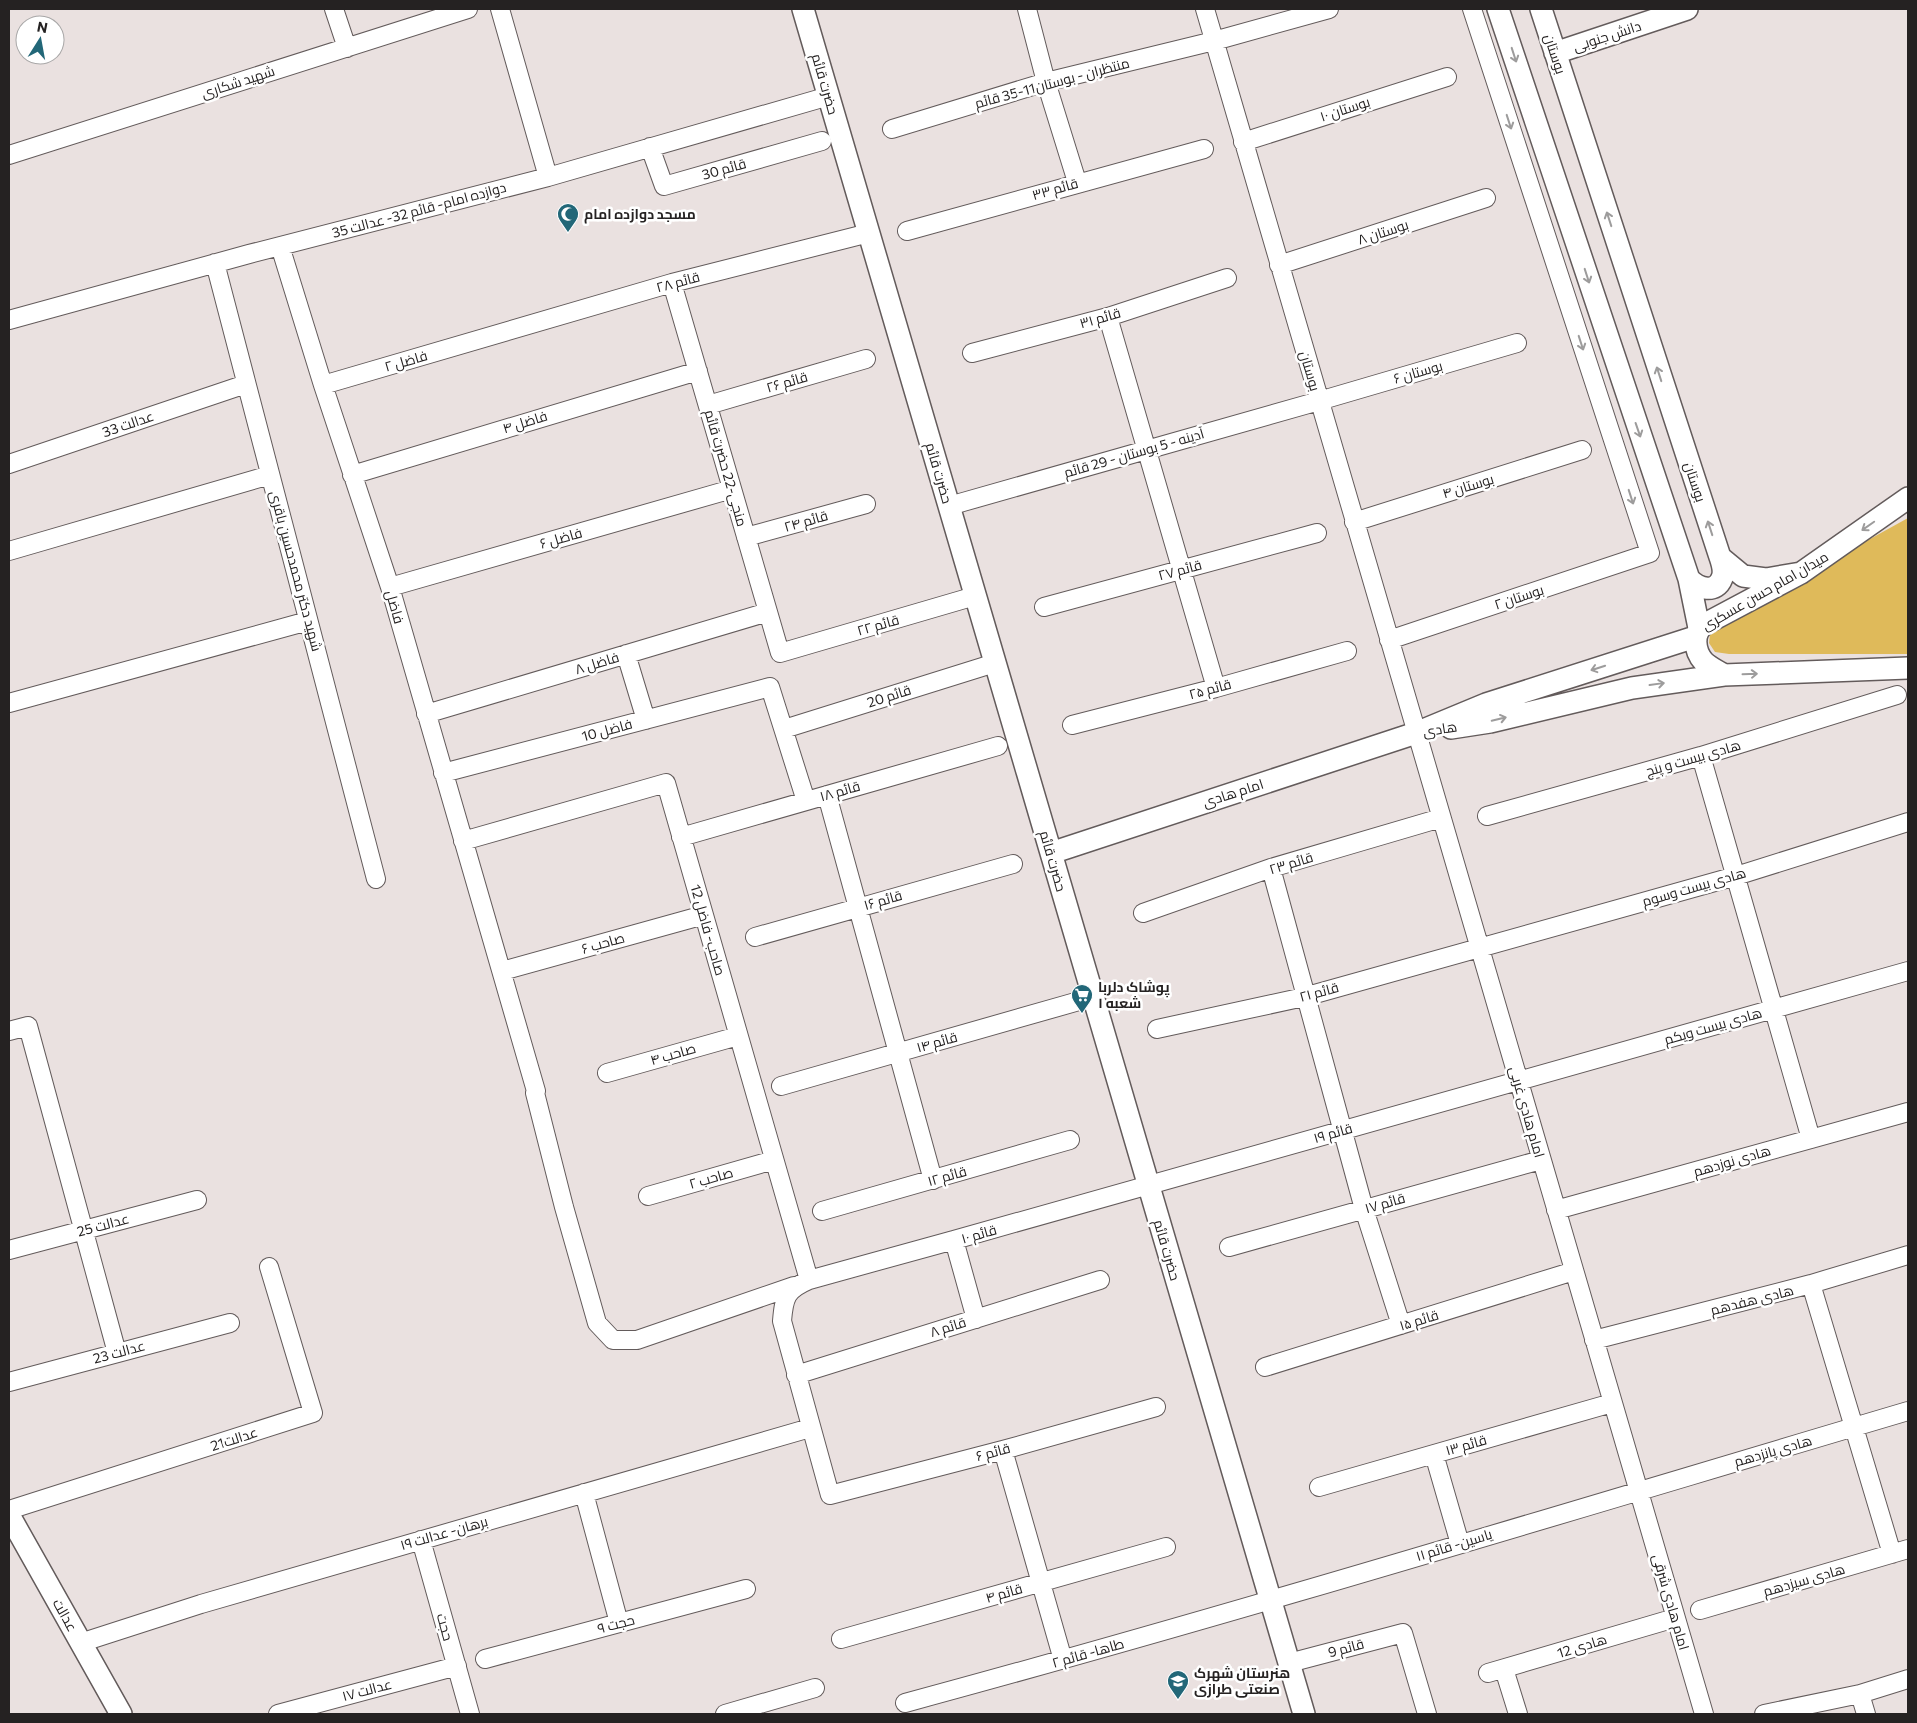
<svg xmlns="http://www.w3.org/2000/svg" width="1917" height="1723" viewBox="0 0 1917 1723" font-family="Commissioner,Cairo,sans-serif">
<rect width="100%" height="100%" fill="#eae1e0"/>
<path fill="#dfba5a" d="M1908,518v136h-179l-14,-2 -6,-9 1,-9 93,-58z"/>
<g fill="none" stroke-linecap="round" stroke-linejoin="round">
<g stroke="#635b5b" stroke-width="20">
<path id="minor" d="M334,9l13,39
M500,9l48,168
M1027,9l19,73 31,100
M1205,9l499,1705
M892,129l154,-47 168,-41 115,-32
M1243,142l204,-65
M650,147l14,39 158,-45
M9,155l459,-146
M907,231l297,-82
M280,246l43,139 67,202 146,504 -1,2 29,114 33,116 16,17h24l157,-54
M215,263l161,616
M1279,265l207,-67
M672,283l108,370 195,-57
M1108,317l108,371
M9,320l240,-66 299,-77 281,-81
M972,353l136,-36 119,-39
M323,385l349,-102 197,-50
M708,405l158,-46
M9,464l237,-80
M352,475l346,-104
M949,506l370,-105 198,-58
M1354,522l228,-72
M746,537l120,-33
M9,551l261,-76
M390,587l342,-98
M1044,607l273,-74
M1389,640l261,-87 -178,-544
M626,654l20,66
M9,703l299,-82
M426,714l342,-102
M1072,725l144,-37 131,-37
M784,729l211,-66
M1701,756l110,383
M443,773l327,-86 36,114
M827,795l106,385
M1487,816l214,-60 196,-61
M681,837l317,-91
M463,841l203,-58 143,497
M1271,868l93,341 37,116
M1143,913l128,-45 170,-50
M755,937l258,-73
M502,971l202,-56
M1157,1029l147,-32 432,-121 172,-54
M9,1031l19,-5 89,327
M607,1073l131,-37
M781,1086l312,-89
M648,1196l126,-36
M1556,1210l352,-98
M822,1211l248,-71
M954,1240l22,79
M1229,1247l312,-87
M9,1250l188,-50
M1811,1284l81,270
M1594,1340l217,-56 97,-29
M1265,1367l309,-96
M796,1375l304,-95
M9,1382l221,-59
M1156,1407l-153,43 -173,45 -48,-174c2,-24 4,-31 27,-41l145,-40 954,-269
M1003,1450l60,210
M1434,1454l26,90
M1319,1487l293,-84
M584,1493l35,130
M9,1510l304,-97 -44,-146
M421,1540l49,174
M1700,1610l208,-61
M841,1639l325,-92
M80,1643l121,-39 609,-176
M485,1659l261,-70
M1289,1663l114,-30 24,81
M1504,1669l14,45
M1488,1673l187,-55
M1860,1694l6,20
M905,1703c336,-91 669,-193 1003,-292
M278,1714l179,-48
M725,1714l90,-26
M1764,1714l96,-20 48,-15"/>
</g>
<g stroke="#635b5b" stroke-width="24">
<path id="tertiary" d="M803,9l501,1705
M1498,9l191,570 10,49
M1541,9l179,548 23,19 23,3 35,-6
M1555,53l132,-44
M1908,498l-107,75 -96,51c-13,8 -11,27 -1,38 5,5 14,9 20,13l184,-7
M1689,579c10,10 27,15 33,-1 3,-7 0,-15 -2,-21
M1451,728l39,-6 142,-34 92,-13
M1051,853l365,-120 70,-29 209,-67
M9,1515l112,199"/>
</g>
<use href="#minor" stroke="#fff" stroke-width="18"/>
<use href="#tertiary" stroke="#fff" stroke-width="21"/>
</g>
<defs><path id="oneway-shaft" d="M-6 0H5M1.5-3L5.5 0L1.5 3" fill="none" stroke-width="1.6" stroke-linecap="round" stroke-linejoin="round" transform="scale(1.25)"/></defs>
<g stroke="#9d9c9c">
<use href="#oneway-shaft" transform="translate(1514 55) rotate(72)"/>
<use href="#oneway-shaft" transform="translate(1509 122) rotate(72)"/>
<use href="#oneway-shaft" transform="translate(1609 219) rotate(-108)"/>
<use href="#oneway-shaft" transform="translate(1587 276) rotate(72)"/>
<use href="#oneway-shaft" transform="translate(1581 343) rotate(72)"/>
<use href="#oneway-shaft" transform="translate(1659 374) rotate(-108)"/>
<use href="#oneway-shaft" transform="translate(1638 430) rotate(71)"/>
<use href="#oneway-shaft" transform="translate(1631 497) rotate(72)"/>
<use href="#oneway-shaft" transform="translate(1868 526) rotate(145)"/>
<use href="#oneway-shaft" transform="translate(1710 528) rotate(-108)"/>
<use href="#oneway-shaft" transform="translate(1598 668) rotate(162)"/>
<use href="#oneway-shaft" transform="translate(1750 674) rotate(-2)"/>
<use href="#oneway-shaft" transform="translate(1657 684) rotate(-8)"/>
<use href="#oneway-shaft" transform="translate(1499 719) rotate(-13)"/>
</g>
<defs>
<g id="mosque-pin" transform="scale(1.125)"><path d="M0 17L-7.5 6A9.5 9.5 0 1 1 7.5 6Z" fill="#226778" stroke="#fff"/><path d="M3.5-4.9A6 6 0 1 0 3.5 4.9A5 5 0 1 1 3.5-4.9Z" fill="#fff"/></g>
<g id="supermarket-pin" transform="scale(1.125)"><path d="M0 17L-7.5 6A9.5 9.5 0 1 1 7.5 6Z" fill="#226778" stroke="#fff"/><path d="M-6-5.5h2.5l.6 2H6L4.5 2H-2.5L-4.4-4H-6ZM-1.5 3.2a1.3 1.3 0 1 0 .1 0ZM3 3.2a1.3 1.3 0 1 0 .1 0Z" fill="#fff"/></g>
<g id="school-pin" transform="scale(1.125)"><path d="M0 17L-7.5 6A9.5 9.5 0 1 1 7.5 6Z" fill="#226778" stroke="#fff"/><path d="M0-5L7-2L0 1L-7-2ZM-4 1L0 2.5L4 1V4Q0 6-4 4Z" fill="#fff"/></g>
</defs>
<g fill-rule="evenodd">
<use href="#mosque-pin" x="568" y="214"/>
<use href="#supermarket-pin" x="1082" y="995"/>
<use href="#school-pin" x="1178" y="1681"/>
</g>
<g text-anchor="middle" stroke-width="5" stroke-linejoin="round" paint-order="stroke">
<g font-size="14" fill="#252222" stroke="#fff">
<text transform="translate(1607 36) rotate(-18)" y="5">دانش جنوبی</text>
<text transform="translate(1555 54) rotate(72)" y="5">بوستان</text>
<text transform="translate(238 82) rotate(-18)" y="5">شهید شکاری</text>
<text transform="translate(1052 83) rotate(-15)" y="5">منتظران - بوستان11-35 قائم</text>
<text transform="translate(825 84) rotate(74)" y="5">حضرت قائم</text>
<text transform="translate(1345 109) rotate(-18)" y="5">بوستان ۱۰</text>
<text transform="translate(724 169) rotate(-16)" y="5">قائم 30</text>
<text transform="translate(1055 189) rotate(-16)" y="5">قائم ۳۳</text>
<text transform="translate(419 210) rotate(-15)" y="5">دوازده امام- قائم 32- عدالت 35</text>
<text transform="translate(1383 232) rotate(-18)" y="5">بوستان ۸</text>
<text transform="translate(678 282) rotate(-15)" y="5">قائم ۲۸</text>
<text transform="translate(1100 318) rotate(-16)" y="5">قائم ۳۱</text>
<text transform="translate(406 361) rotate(-16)" y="5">فاضل ۲</text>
<text transform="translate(1310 371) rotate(74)" y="5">بوستان</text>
<text transform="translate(1418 372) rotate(-16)" y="5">بوستان ۶</text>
<text transform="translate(787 382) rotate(-16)" y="5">قائم ۲۶</text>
<text transform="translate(525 422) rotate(-17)" y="5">فاضل ۴</text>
<text transform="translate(128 424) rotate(-19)" y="5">عدالت 33</text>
<text transform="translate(1134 453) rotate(-16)" y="5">آدینه - 5 بوستان - 29 قائم</text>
<text transform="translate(726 468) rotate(74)" y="5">منجی-22 حضرت قائم</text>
<text transform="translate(939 473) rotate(74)" y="5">حضرت قائم</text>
<text transform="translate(1695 482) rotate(72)" y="5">بوستان</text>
<text transform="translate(1468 486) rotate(-17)" y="5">بوستان ۴</text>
<text transform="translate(806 521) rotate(-16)" y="5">قائم ۲۴</text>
<text transform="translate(561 538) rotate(-16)" y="5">فاضل ۶</text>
<text transform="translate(1180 570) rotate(-15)" y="5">قائم ۲۷</text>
<text transform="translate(296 571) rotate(75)" y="5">شهید دکتر محمدحسین باقری</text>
<text transform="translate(1765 591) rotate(-30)" y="5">میدان امام حسن عسکری</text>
<text transform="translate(1519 597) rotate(-18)" y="5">بوستان ۲</text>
<text transform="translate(395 607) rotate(74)" y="5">فاضل</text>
<text transform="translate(878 625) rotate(-16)" y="5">قائم ۲۲</text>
<text transform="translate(597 663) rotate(-17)" y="5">فاضل ۸</text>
<text transform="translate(1210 689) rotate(-15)" y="5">قائم ۲۵</text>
<text transform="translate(889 696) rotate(-18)" y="5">قائم 20</text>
<text transform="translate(1440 729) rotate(-9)" y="5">هادی</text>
<text transform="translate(607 730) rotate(-15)" y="5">فاضل 10</text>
<text transform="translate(1693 758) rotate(-16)" y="5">هادی بیست و پنج</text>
<text transform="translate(840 791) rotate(-16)" y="5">قائم ۱۸</text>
<text transform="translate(1233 793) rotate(-18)" y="5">امام هادی</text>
<text transform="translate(1053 861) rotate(74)" y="5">حضرت قائم</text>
<text transform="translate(1291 863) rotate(-17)" y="5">قائم ۲۳</text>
<text transform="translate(1694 887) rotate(-16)" y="5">هادی بیست وسوم</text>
<text transform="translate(883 900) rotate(-16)" y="5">قائم ۱۶</text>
<text transform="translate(708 930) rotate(74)" y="5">صاحب- فاضل 12</text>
<text transform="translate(603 943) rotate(-16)" y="5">صاحب ۶</text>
<text transform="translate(1319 992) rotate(-15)" y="5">قائم ۲۱</text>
<text transform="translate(1713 1026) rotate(-16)" y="5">هادی بیست ویکم</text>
<text transform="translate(937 1042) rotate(-16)" y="5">قائم ۱۴</text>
<text transform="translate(673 1054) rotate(-16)" y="5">صاحب ۴</text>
<text transform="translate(1527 1112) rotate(74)" y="5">امام هادی غربی</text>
<text transform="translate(1333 1133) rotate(-16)" y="5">قائم ۱۹</text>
<text transform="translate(1732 1161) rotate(-16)" y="5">هادی نوزدهم</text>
<text transform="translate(947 1176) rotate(-16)" y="5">قائم ۱۲</text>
<text transform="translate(711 1178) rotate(-16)" y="5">صاحب ۲</text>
<text transform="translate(1385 1203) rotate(-16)" y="5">قائم ۱۷</text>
<text transform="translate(103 1225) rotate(-15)" y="5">عدالت 25</text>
<text transform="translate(979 1234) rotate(-16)" y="5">قائم ۱۰</text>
<text transform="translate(1167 1250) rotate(74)" y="5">حضرت قائم</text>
<text transform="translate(1752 1300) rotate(-14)" y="5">هادی هفدهم</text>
<text transform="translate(1419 1320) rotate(-17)" y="5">قائم ۱۵</text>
<text transform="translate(948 1327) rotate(-17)" y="5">قائم ۸</text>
<text transform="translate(119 1352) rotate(-15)" y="5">عدالت 23</text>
<text transform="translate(234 1439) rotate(-18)" y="5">21عدالت</text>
<text transform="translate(1466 1445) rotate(-16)" y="5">قائم ۱۳</text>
<text transform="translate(1773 1451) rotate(-16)" y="5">هادی پانزدهم</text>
<text transform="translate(993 1452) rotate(-15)" y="5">قائم ۶</text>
<text transform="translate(444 1533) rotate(-16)" y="5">برهان- عدالت ۱۹</text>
<text transform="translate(1454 1545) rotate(-17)" y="5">یاسین- قائم ۱۱</text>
<text transform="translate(1804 1580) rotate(-16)" y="5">هادی سیزدهم</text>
<text transform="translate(1004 1593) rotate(-16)" y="5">قائم ۴</text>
<text transform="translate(1671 1602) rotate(74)" y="5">امام هادی شرقی</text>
<text transform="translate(65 1615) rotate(61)" y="5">عدالت</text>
<text transform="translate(616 1624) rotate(-15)" y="5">حجت ۹</text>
<text transform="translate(445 1627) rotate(74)" y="5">حجت</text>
<text transform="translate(1582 1646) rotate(-17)" y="5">12 هادی</text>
<text transform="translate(1346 1648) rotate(-15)" y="5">قائم 9</text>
<text transform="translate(1088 1653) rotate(-16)" y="5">طاها- قائم ۲</text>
<text transform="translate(367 1690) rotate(-15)" y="5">عدالت ۱۷</text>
</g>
<g font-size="14" font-weight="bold" fill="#252222" stroke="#fff" text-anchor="start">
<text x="584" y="219">مسجد دوازده امام</text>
<text x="1098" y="992">پوشاک دلربا<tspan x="1098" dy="16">شعبه ۱</tspan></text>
<text x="1194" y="1678">هنرستان شهرک<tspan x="1194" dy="16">صنعتی طرازی</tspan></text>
</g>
</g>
<rect width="1917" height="1723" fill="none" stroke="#252222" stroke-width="20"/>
<g transform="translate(40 40) rotate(11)"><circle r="24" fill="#ffffff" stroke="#a8a7a7"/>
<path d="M0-4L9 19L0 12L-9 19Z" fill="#226778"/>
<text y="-8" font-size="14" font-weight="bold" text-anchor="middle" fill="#252222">N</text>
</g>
</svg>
